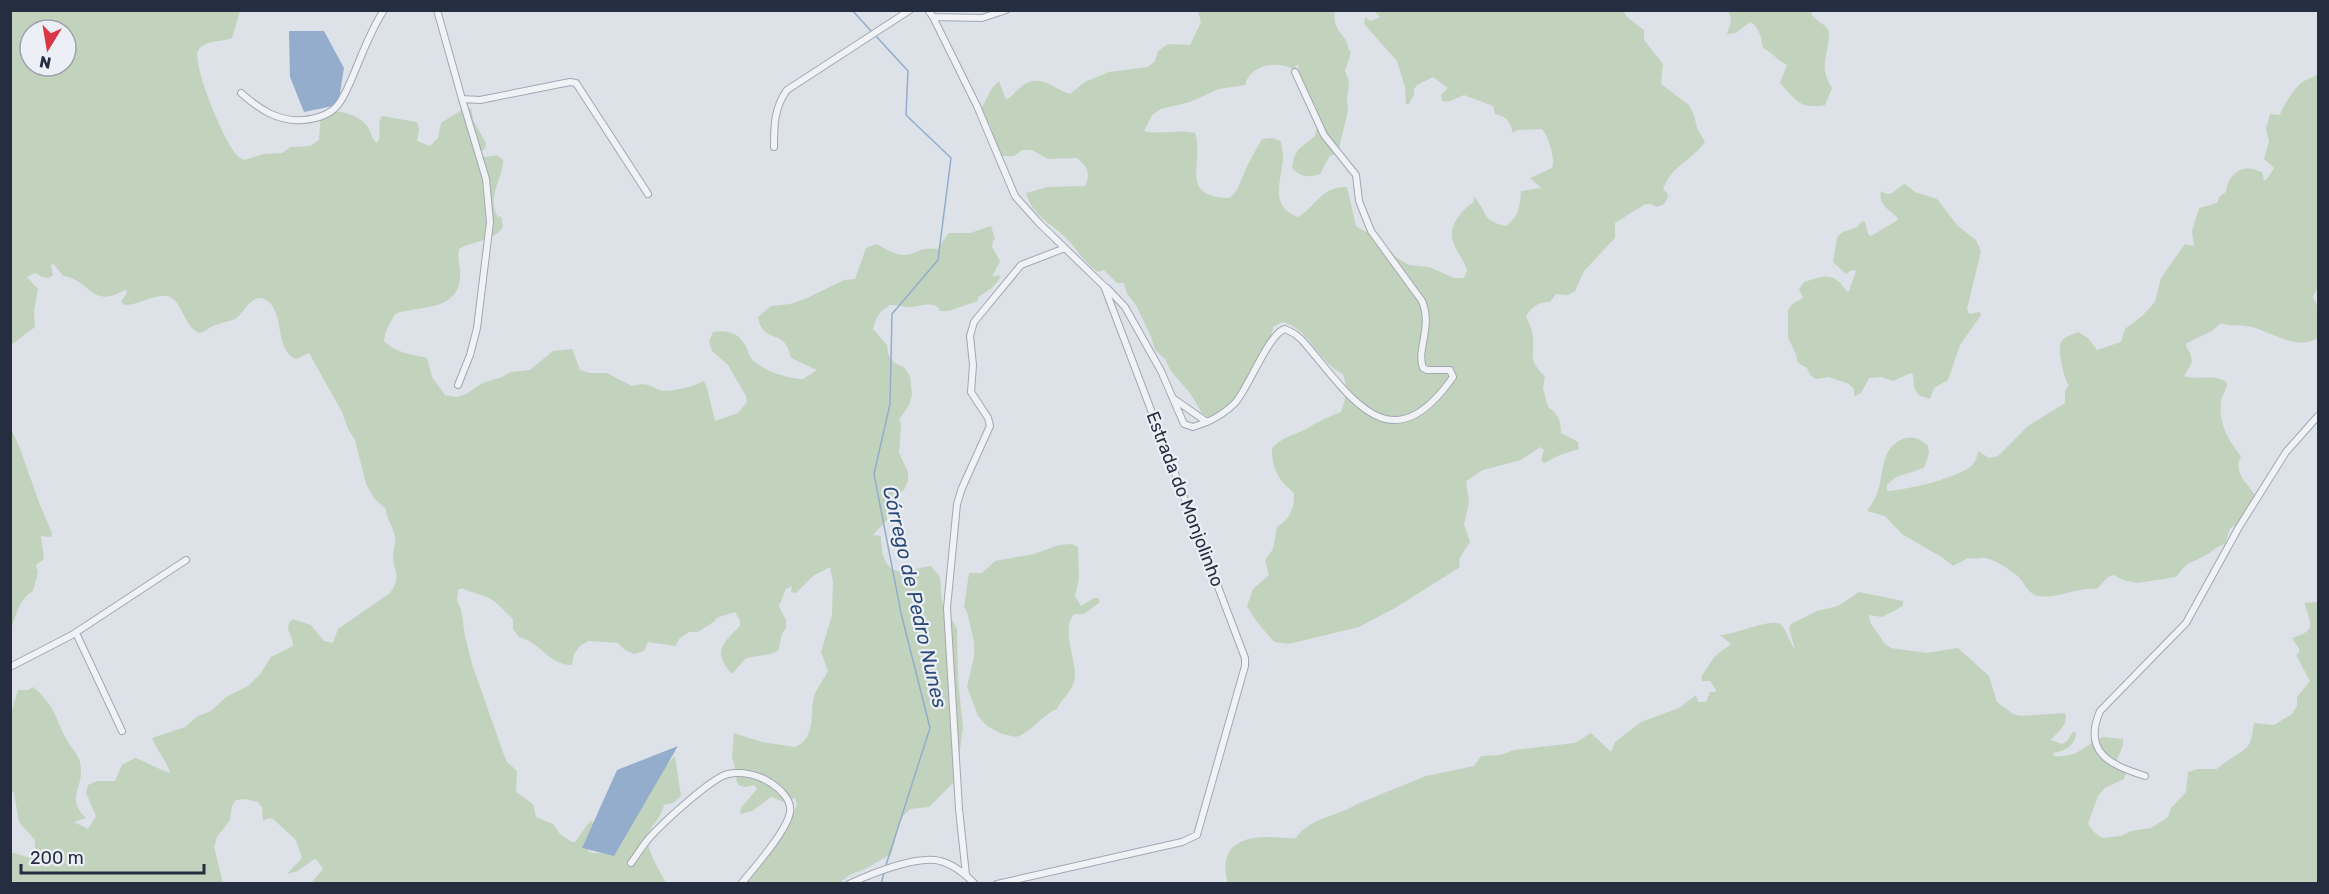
<svg xmlns="http://www.w3.org/2000/svg" width="2329" height="894" viewBox="0 0 2329 894" font-family="Rubik,sans-serif">
<rect width="100%" height="100%" fill="#dde1e8"/>
<path fill="#c2d3bd" fill-rule="evenodd" d="M11,11h229l-8,27c-10,4 -29,2 -34,13 -6,14 27,92 38,103 2,3 5,4 8,6l20,-6 18,-1 9,-6 19,-1 9,-6 2,-28c16,-2 35,0 46,14 5,6 4,13 10,17 6,-9 -1,-19 5,-27l35,6 2,7 -2,12 13,5 8,-8 3,-15 24,-15h6l2,12 13,23 -1,6 -7,3 7,5 12,-2 6,5c0,19 -17,37 -5,57l3,-1 2,11c-10,15 -29,13 -44,22 -2,11 2,18 1,29 -3,34 -40,27 -65,36l-9,17 -2,10c12,12 26,13 43,17l5,19 13,18 11,2 10,-3 17,-11 19,-6 9,-5 19,-2 23,-19 19,-2 8,21 9,3h18l25,13c13,-4 17,-1 28,4 9,3 36,-4 44,-9l3,7 8,33 23,-8 9,-11 -1,-6 -18,-31 -16,-14 -3,-10 4,-9c13,-2 25,0 32,13 3,4 3,9 6,13 9,12 38,21 52,21l14,-9 -26,-12c-6,-32 -28,-12 -33,-41l13,-11 19,-2 17,-6 37,-18 11,-1 11,-31 10,-4c9,4 18,11 28,11 12,0 15,-9 33,-6l12,-16h21l21,-7 4,13 -2,2 -1,6 8,14 -8,16 7,-2 1,3 -8,10 -14,9v4l-30,10h-9v-3c-10,-7 -18,-1 -29,-1 -7,0 -13,-2 -20,-2 -10,6 -14,12 -17,24l14,16 1,9 6,9 10,4 6,9 2,19 -3,10 -10,15 2,4 -2,29 9,19v9l-4,9 -17,11v19l-14,15 8,1c0,17 3,38 25,35 8,-1 16,-4 25,-5l9,11 2,25 15,27 1,51 5,47 -6,47 -4,9 -24,24 -19,2 -7,7 -4,9 -8,30c-10,3 -17,10 -26,14 -13,6 -14,2 -25,15l-98,-1 48,-60 7,-19 -2,-6 -9,5 -15,-6 -19,14 -12,3 1,-6 16,-19 -3,-4 -9,2 -7,-2 -2,-6 4,-9 -5,-1 -3,-13 2,-23 28,9 33,5c21,-8 15,-34 19,-51 3,-8 10,-17 14,-25l-7,-19 11,-37 1,-34 -3,-14 -17,9 -17,17 -5,-1 1,-6 -6,3 -7,17 7,14v8l-4,6 -4,17 -8,3 -24,4 -14,16c-19,-21 -11,-30 8,-48v-6l-5,-8 -19,6 -1,3 -17,11h-9l-9,6 -5,8 -27,-4 -4,9 -10,3 -9,-4 -7,-7 -30,-2 -8,5 -6,8 -2,11c-24,0 -31,-23 -53,-28l-6,-8v-10c-6,-5 -16,-17 -22,-20 -9,-5 -20,-6 -29,-11l-4,2 -1,10 4,9 4,27 7,28 32,91 3,7 10,9 -1,21 17,12 3,13 17,7 7,10 12,8h3l15,-21 8,2 -10,24v4l4,2h11l65,-90 7,-7 6,40 -8,7 -9,2c-3,12 -8,16 -14,25 -9,14 10,40 16,53h-355l12,-14 -6,-9 -3,-1 -16,12 -11,3 15,-16 -6,-18 -23,-21 -4,-1 -6,3 -1,-13 -4,-6 -13,-3 -9,1 -4,6 -2,14 -13,17 -3,10 9,36h-212v-31l19,6 5,-9v-9l-16,-18 -5,-29 -3,-3v-76l7,-24h10l5,-3c24,20 21,31 35,55 4,7 10,12 12,20 6,25 -16,35 6,56l-12,4 14,7 8,-13 -10,-23 2,-8 9,-4h18l7,-16 13,-7c12,4 22,11 35,15 -3,-12 -14,-23 -18,-35l33,-11 13,-11 13,-5 15,-14 22,-11 13,-13 10,-16 22,-11c0,-11 -11,-19 0,-27l18,6 13,16 9,2 5,-14 52,-36c12,-17 4,-19 3,-36 0,-7 3,-13 2,-20 -1,-10 -9,-17 -9,-28l-12,-11 -8,-14 -11,-44 -7,-11 -6,-17 -33,-59 -13,6c-23,-10 -10,-47 -30,-59 -16,-9 -22,16 -33,20 -6,2 -12,3 -18,5 -6,2 -9,7 -16,8 -18,-8 -16,-40 -38,-37 -14,2 -24,9 -37,9l-3,-4 6,-8 -1,-4c-34,22 -36,-10 -63,-13l-10,-13 -2,3 2,9c-6,6 -12,1 -18,-2l-8,4 11,12 -4,21 1,17 -24,18zM30,30h36v36h-36z
M1198,11h137c-3,12 3,18 10,28 4,5 1,8 6,13l-6,19 4,10 -2,20 1,10 -10,41 -9,5 -9,17c-12,4 -19,3 -28,-6l2,-11 5,-8 16,-13 2,-11 -1,-19 -19,-24 2,-11 -1,-7 -5,5c-16,-9 -43,-4 -48,16l-26,4 -29,13 -29,7 -9,6 -8,16c17,4 34,-2 51,2 10,29 -18,64 35,65l7,-8 11,-26 14,-25 10,-1 9,3c0,5 2,10 2,15 0,23 -16,49 15,61 20,-12 22,-30 49,-30l9,39 8,5 10,3 22,23 13,8 20,2 25,11h10l3,-8c-6,-18 -22,-28 -12,-48 6,-10 10,-14 19,-20l-1,-6c16,16 6,24 33,30 13,-9 14,-20 15,-35l20,-3 -11,-10 22,-10c4,-8 -4,-32 -10,-39l-24,1 -5,3c-3,-11 -5,-16 -18,-19l-2,-8 -29,-11 -16,7 -6,-1 -1,-6 7,-7 -15,-11 -16,8 -3,4v6l-5,9h-3l-1,-17 -8,-26 -33,-37 1,-7 6,4 9,-4 -6,-6h249l5,7 16,12v10l19,24 -2,20 28,21 5,10 3,13 8,14c-13,18 -35,25 -42,48l4,2 1,5 -4,7 -7,3 -6,-3h-6l-30,19v15l-31,33 -9,20 -7,4 -12,-1 -6,8c-12,0 -17,4 -24,14 3,7 7,15 7,23 1,22 -5,19 12,38l-2,11 5,19c10,7 13,13 13,26l17,9 1,7 -19,6 -16,8 -3,-2 3,-11 -4,-3 -19,13 -38,10 -17,11 3,21 -5,22 6,18 -11,17 1,8 -65,41 -36,19 -70,17 -15,-2 -17,-20 -10,-16 6,-17 16,-14 -4,-15 8,-11 4,-22c14,-9 17,-18 17,-34 -16,-14 -22,-23 -22,-45 14,-13 19,-11 34,-19 11,-7 22,-12 35,-17 5,-13 7,-24 2,-38 -26,-12 -33,-46 -61,-52l-9,5 -2,11 -20,42 -9,6 -8,15 -20,14 -6,2 -6,-4 -12,-20 -20,-23 -5,-11 -10,-9 -4,-13 -15,-32 -9,-11 -3,-11h-7l-13,-13 -6,2c-17,-12 -19,-21 -32,-34 -17,-17 -32,-20 -40,-45l22,-6 37,-1c6,-14 2,-19 -8,-28l-29,1 -16,-9h-10l-8,6h-19l-4,-29 -11,-16 12,-23 7,-7 7,19c7,-4 12,-12 19,-16 17,-10 29,5 45,10l15,-12 24,-10 39,-5 7,-6 3,-10 10,-7 22,1 11,-23z
M1717,11h95v4c5,7 12,8 17,16 1,22 -12,34 3,57l-7,17c-25,5 -30,-6 -45,-22l7,-18c-9,-4 -14,-12 -24,-17 -2,-10 -3,-21 -13,-26l-14,11 -9,1c2,-8 7,-12 1,-23z
M2318,74v213l-5,10 5,10v31c-21,13 -44,-5 -66,-11 -12,-3 -21,0 -31,-4l-9,8 -25,12 -1,3 4,7 2,9 -8,14c13,5 32,-3 43,7 0,7 -5,11 -6,18 -3,21 7,39 20,55 -8,19 6,25 14,40l-16,28 -9,4 -5,16c-8,2 -11,6 -17,10 -18,11 -18,4 -32,23l-38,6 -12,-2 -13,-6 -5,2 -11,12c-20,-2 -39,10 -59,7 -10,-1 -15,-17 -23,-22 -8,-6 -18,-13 -29,-16 -6,-1 -11,2 -18,0l-15,8 -10,-8 -41,-24 -17,-18 -18,-5c4,-6 9,-13 11,-20 6,-19 3,-44 25,-52 10,-4 19,1 25,7l1,7 -5,15 -28,9 -9,8v6c16,0 76,-14 86,-27 3,-3 4,-8 5,-13l11,7 9,-2 30,-30 37,-23v-12l4,-6c-5,-6 -12,-36 -8,-43 4,-6 11,-7 17,-10l10,6 9,12 24,-8 4,-13 17,-13 13,-14 6,-24 24,-34 9,2 -2,-15 7,-23 18,-5 3,-7 6,-4c1,-13 12,-27 27,-23 3,0 6,3 9,3l2,8h2l8,-12 -10,-9 5,-18 -3,-12 4,-15 10,1c2,-8 15,-27 21,-32 5,-4 12,-5 17,-9z
M1905,184l10,8 22,7 21,27 18,14 5,11 -14,58 2,5 11,-2 1,3 -21,30 -12,35 -14,8 -4,11 -12,-4 -4,-8 -1,-12 -2,-2 -18,8 -12,-4 -12,1 -8,15 -7,4v-8l-5,-5 -20,-7 -13,2 -6,-4 -3,-7 -9,-5 -2,-9 -8,-16v-28l4,-6 11,-6 -4,-9 5,-7c21,-7 30,-11 43,10l2,-1 7,-20 -4,-1 -6,4 -13,-12 4,-25 6,-5 14,-5 5,-6 3,1 3,12 3,2 27,-16 -1,-3c-9,-8 -19,-13 -16,-26 12,8 14,-3 24,-7z
M11,429l8,17 21,59 12,28 -1,4 -10,-1 3,23 -8,6 2,8 -5,18c-15,9 -16,23 -22,38z
M1072,544l6,3 1,31 -4,18 6,10 13,-8h4l2,4 -16,12h-10c-13,15 2,45 1,62 -2,17 -12,20 -18,33 -16,6 -24,23 -41,28l-14,-3 -15,-8 -9,-10 -11,-29 7,-30v-15l-7,-30 -3,-5 5,-34h13l13,-12 39,-7 25,-9z
M1859,592l44,9v5l-21,11 -13,-2 1,7 15,22 6,4 36,5 31,-5 31,28 8,26 16,12 8,2 44,-3c4,13 -8,18 -14,27l11,4 5,-3 6,-9h3c0,13 -10,19 -23,21l1,3c25,2 29,-10 49,-19l20,2v6l-6,15 9,13 -2,6 -19,9 -7,8 -10,28 6,8 8,6 19,-2 10,-5 20,-3 17,-11 3,-9 15,-16 2,-20 10,-3h19c9,-10 30,-17 33,-27 2,-5 3,-13 4,-19l20,2 18,-11 5,-8v-9l13,-16 -14,-26 3,-2v-4l-7,-11c4,-2 10,-3 14,-6 10,-7 -1,-20 -1,-29l13,-1v281l-1090,1c-10,-37 11,-48 44,-47 9,0 15,2 24,1 14,-21 41,-21 61,-34l69,-28 48,-10 7,-10 20,-1 13,-5 61,-7 16,-10 20,19 4,-10 26,-20 38,-14 17,-13 2,7h8l4,-10h6v-2l-6,-9h-8l-1,-4 14,-21 16,-12 -11,-9c14,0 50,-17 60,-11 7,5 9,19 15,25l-6,-20 2,-5 26,-13 21,-5z"/>
<path fill="#94adcc" d="M289,31h35l20,37 -6,37 -34,7 -14,-35z
M678,746l-64,110 -32,-8 35,-78z"/>
<g fill="none" stroke-linecap="round" stroke-linejoin="round">
<path stroke="#94adcc" stroke-width="1.5" d="M852,10l20,22
M875,35l33,36 -2,44 45,43 -13,102 -46,54 -2,90 -16,70 27,139 29,115 -44,137
M881,884l3,-11"/>
<g stroke="#a2a8b2" stroke-width="8">
<path id="minor" d="M437,10l25,89 18,1 90,-18 6,1 72,111
M928,10l5,7 44,89 38,90 24,27 65,63 141,372v8l-48,169 -15,7 -185,42
M933,17l49,1 24,-8
M241,93c18,16 37,29 62,27 12,-1 26,-5 34,-14 7,-8 11,-19 15,-28 10,-23 18,-47 32,-68
M774,147c0,-21 0,-39 13,-57l123,-80
M1107,288l18,19 36,64 23,53 9,3 14,-5
M458,385l12,-30 7,-27 13,-106 -4,-43 -24,-80
M1174,399l33,23c11,-5 20,-11 28,-19 14,-16 34,-70 50,-74l10,5 7,6c48,55 87,128 151,37l-3,-7h-23l-4,-2c-7,-18 10,-41 -1,-67l-51,-70 -12,-30 -3,-26 -32,-40 -29,-63
M76,633l46,98
M10,667l62,-32 114,-75
M2145,776c-34,-11 -63,-23 -45,-65l86,-88 53,-96 47,-75 32,-36
M631,863c6,-8 12,-18 19,-26 13,-14 61,-59 78,-63 14,-3 31,1 43,9 9,6 21,17 19,29 -3,19 -36,56 -49,72
M966,875l-7,-66 -12,-201 10,-104 5,-16 28,-62 -2,-8 -17,-26 2,-27 -3,-29 4,-14 47,-57 44,-17
M849,884c22,-10 68,-29 91,-23 13,3 26,14 35,23"/>
</g>
<use href="#minor" stroke="#f0f2f6" stroke-width="6"/>
</g>
<g text-anchor="middle" stroke-width="4.5" stroke-linejoin="round" paint-order="stroke">
<g font-size="18" fill="#252e40" stroke="#ecf0f6">
<text transform="translate(1185 499) rotate(69)" y="6">Estrada do Monjolinho</text>
</g>
<g font-size="20" font-style="italic" fill="#2b4a78" stroke="#ecf0f6">
<text transform="translate(915 597) rotate(77)" y="7">Córrego de Pedro Nunes</text>
</g>
</g>
<rect width="2329" height="894" fill="none" stroke="#252e40" stroke-width="24"/>
<g transform="translate(48 48) rotate(191)"><circle r="28" fill="#ecf0f6" stroke="#9ca2ad" stroke-width="1.5"/>
<path d="M0-4.5L10 22L0 15L-10 22Z" fill="#db3546"/>
<text y="-9" font-size="16" font-weight="bold" text-anchor="middle" fill="#252e40">N</text>
</g>
<path d="M21 864v9h183v-9" fill="none" stroke="#252e40" stroke-width="3"/>
<text x="30" y="864" font-size="18" fill="#252e40" stroke="#ecf0f6" stroke-width="4.5" paint-order="stroke">200 m</text>
</svg>
